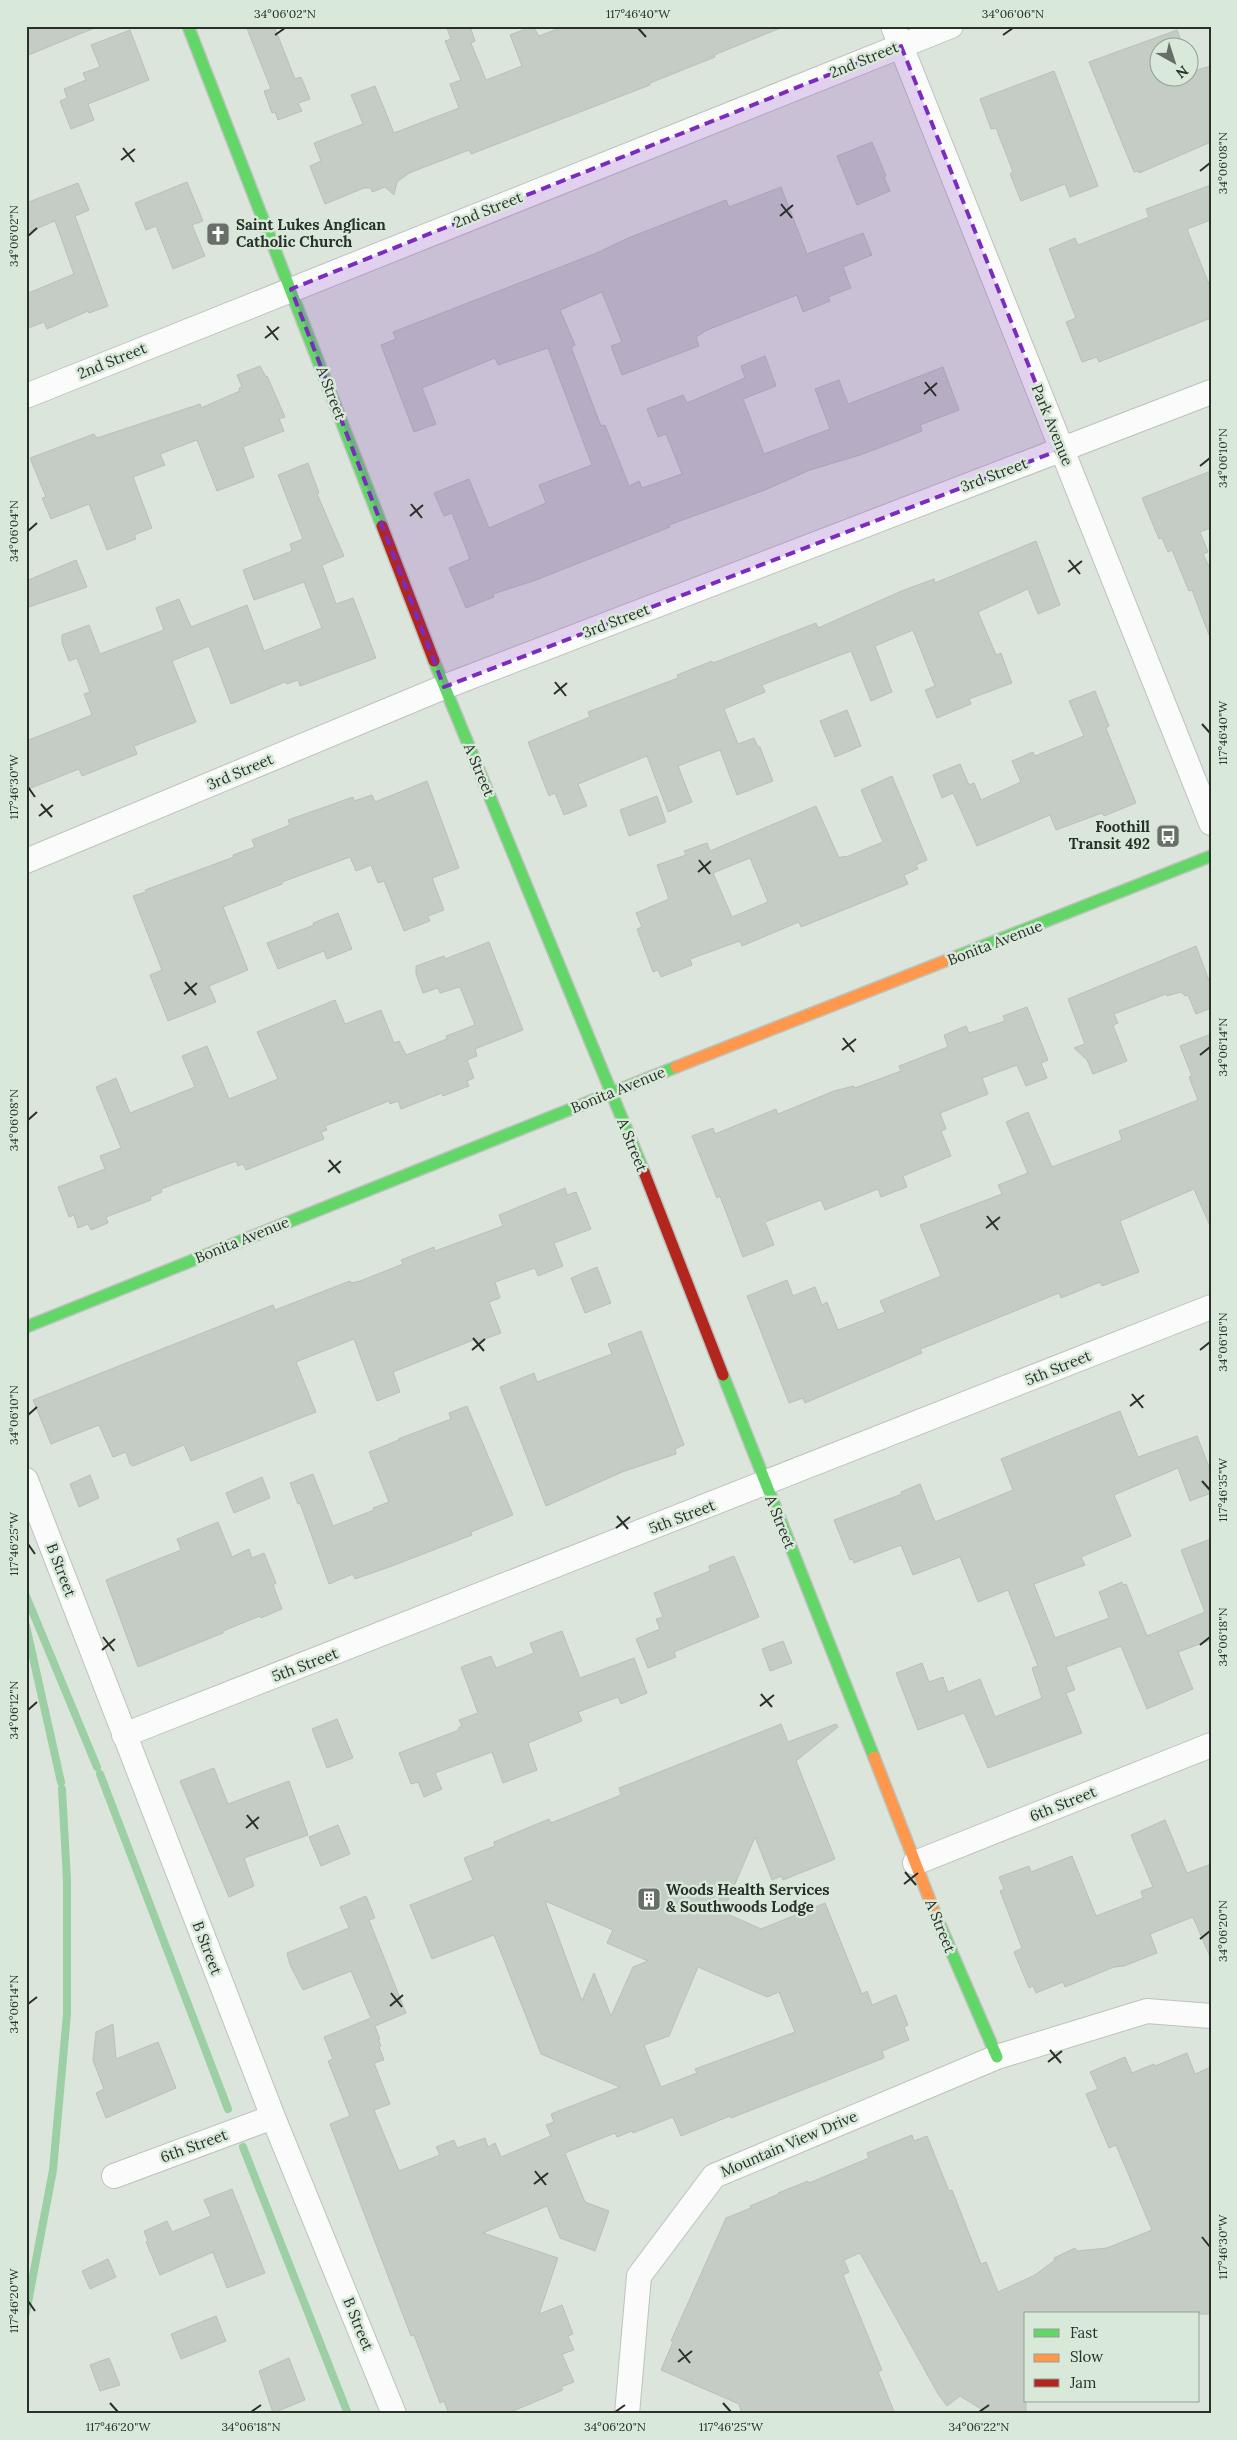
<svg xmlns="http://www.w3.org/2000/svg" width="1237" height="2440" viewBox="0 0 1237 2440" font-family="Lora,serif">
<rect width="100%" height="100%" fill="#dce5dc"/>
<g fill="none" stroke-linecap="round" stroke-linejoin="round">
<path stroke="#9dcfa4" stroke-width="8" d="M26,1596l71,171
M26,1626l35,156
M100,1774l128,335
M243,2147l105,267
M26,2313l27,-143 14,-156v-134l-5,-91"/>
</g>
<path fill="#c5ccc5" stroke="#b8c0b9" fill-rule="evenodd" d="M26,26h71v1l-71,29z
M246,26h28l21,53 6,-2 9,22 -12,4 4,8 -24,9 -3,-8 -3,1 -8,-22 7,-2z
M446,26h24l5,15 -4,2 15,37 36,-14 -12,-31 23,-9 6,10 26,-10 218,1 -69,28 1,2 -65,26v2l-179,69 -2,-4 -60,23 -12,9 -3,13 -9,-8 -13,5 -1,-4h-7l-39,16 -15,-38 11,-5 -7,-18 49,-19 -12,-29 24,-9 19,47 65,-25 -9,-24 11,-4 -16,-39 6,-2z
M130,30l19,50 -61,24 6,16 -23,9 -11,-28 7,-3 -3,-9 22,-9 -3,-7 17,-6 -9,-22z
M1177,30l7,18h-24v30h30l1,-26 6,18 14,-4v76l-72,31v-2l-5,1 -45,-110z
M1054,71l44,115 -28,11 -5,-13 -44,17 -11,-27 3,-2 -17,-44 -5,1 -11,-30z
M872,142l14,34 -2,1 6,14 -33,14 -20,-49z
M187,182l16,39 -11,4 13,31 -32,13 -17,-43 -10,4 -11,-27z
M78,183l11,27 -14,6 33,90 -19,7 -1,-2 -41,18 -3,-7 -18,7v-35l48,-20 -19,-53 -29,12v-30z
M1211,185v35l-24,9 24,60v29l-112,44 -2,-5 -15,5 -16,-40 10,-4 -27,-69 26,-11 3,7 71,-28 -3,-8z
M781,187l26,67 56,-21 9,22 -29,12 8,21 -23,9 2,4 -27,11 -6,-17 -90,35 -11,7 3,9 -77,29 -11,-29 11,-4 -20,-50 -42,18 15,35 -4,2 30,79 4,-1 24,61 10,-5 3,7 40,-14 -16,-40 -8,3 -11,-28 36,-14 4,8 58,-25 -4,-12 24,-10 11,30 -33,13 21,55 66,-25 -15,-40 24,-9 9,24 95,-37 16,43 -39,15 2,6 -25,10 -37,14 -50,15 -45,20 -96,35 1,2 -134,53 -43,14 1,3 -28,11 -17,-40 21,-9 -18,-46 -8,3 -10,-23 35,-14 20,49 57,-25 -7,-18 53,-20 -44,-117 -50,17 -3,-7 -73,30 14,36 -22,8 -33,-87 15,-6 -3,-7 206,-80 29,-14 98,-38 3,7z
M260,366l6,11 1,-1 18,41 -6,2 5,12 -41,16 11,30 -37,14 -20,-51 -37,14 5,11 -32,12 19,51 -18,7 2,4 -29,11 -18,-46 -38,15 -9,-21 4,-1 -16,-39 64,-24 3,4 103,-34 1,4 39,-17 -1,-3 3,-1 -5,-12z
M308,463l11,30 -2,1 27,62 -22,9 14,39 17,-6 23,60 -76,28 -2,-6 -11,4 -2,-2 -54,22 -22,-58 -37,15 24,61 -62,24 3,8 -55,22 -3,-7 -53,21v-49l66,-26 -8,-21 6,-2 -13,-34 -8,3 -7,-18v-8l27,-10 11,29 64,-24 -8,-22 23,-9 12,28 56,-22 17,46 58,-23 -18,-46 -50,18 -11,-30 49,-19 -2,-7 13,-5 -25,-64z
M1211,471v57l-11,4 8,20 -5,2 8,17 -2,64 -17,-45 -3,1 -17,-41 -4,2 -6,-14 -3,1 -17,-41z
M1036,541l24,64 -22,9 -10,-25 -50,23 18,43 5,-2 11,30 -43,16 2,5 -34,14 -12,-28 10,-4 -22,-56 -38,16 17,46 -21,9 -20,-50 -89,34 3,7 -41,17 14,35 16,-6 4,9h2l13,34 -36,14 -17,-45 -42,16 14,36 -24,10 -21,-56 -69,28 9,22 -23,9 -9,-22 -6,3 -21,-54 62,-25 -2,-5 90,-34 -1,-3 35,-14 1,2 103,-40 2,5 86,-38 30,-11 1,4z
M76,560l11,27 -61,21v-27z
M1095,691l14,35 -3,2 30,75 -32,13 -2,-3 -46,17 -6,-15 -73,31 -24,-53 -11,5 -9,-23 27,-11 9,21 5,-2 7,17 40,-18 -9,-21 21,-9 2,4 49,-20 -15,-35z
M847,710l14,36 -26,11 -15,-36z
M892,776l35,84 -11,5 2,4 -14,6 4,9 -107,43 -2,-5 -57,24 -2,-5 -50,18 2,6 -31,12 -3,-7 -5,2 -16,-43 5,-2 -6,-14 33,-14 -12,-34 29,-10 -2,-4 23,-8 3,8 106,-45 23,52 6,-2 1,1 37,-15 -22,-52zM750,858l18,44 -36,15 -19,-44z
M427,781l32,87 -27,10 12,32 -16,6 2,5 -26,10 -20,-50 -6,2 -7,-18 -15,6 -6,-14 -68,25v2l-59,23 25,63 -39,16 7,16 -48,19 -18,-46 12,-5 -29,-74 13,-4 -1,-2 89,-33 -1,-2 22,-8 -3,-7 38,-15 -2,-5 65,-23 1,4 18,-6 3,7z
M657,796l9,26 -37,14 -9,-26z
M338,913l14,36 -25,10 -3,-8 -46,18 -11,-26 47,-18 -1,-2z
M489,942l34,88 -48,19 2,7 -10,4 7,18 -7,3 2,5 -26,10 -1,-3 -41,16 -3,-8 -8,3 -1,-3 -64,25 2,4 -6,2 3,7 -78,31 -3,-6 -5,2 -2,-5 -75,28 1,3 -12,5 1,3 -45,17 2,6 -17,7 -3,-6 -10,4 -4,-13 -5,2 -11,-30 47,-18 -5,-13 21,-8 -25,-61 20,-9 14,35 65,-26 -13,-31 25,-10 22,53 49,-20 -21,-47 78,-32 10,24 36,-14 13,33 5,-2 7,14 41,-16 -1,-3 29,-11 -15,-38 -20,6 -2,-5 -15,5 -7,-19v-8l28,-10 1,3z
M1196,946l15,40v22l-15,6 -8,-19 -3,1 -4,-4 -14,4 -1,-2 -52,20 4,9 -5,2 1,3 13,33 -34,13 -6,-14 -13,-12 11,-4 -17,-45z
M1027,1007l21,53 -7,3 6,15 -21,8 -9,-21 -35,13 6,16 -48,19 6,16 -5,2 10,25 -48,20 4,11 -26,10 -3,-8 -53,21 -4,-10 -56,22 9,23 -31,12 -23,-61 -3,2 -25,-62 21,-8 2,6 61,-25 2,5 56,-23 20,-5 1,2 46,-17 -2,-5 49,-19 -4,-12 22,-9 3,7 36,-12 -2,-5z
M1211,1034v194l-17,-39 -74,32 19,51 -37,14 -2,-4 -39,16 -2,-5 -128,52 -11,4 2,4 -117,50 -2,-5 -14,5 -42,-107 40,-16 6,16 22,-9 7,18 5,-3 11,28 47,-18 -5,-11 61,-25 -21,-51 82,-31 -4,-9 30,-12 -22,-51 22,-10 24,55 70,-27 -3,-9 79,-31 -9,-23 3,-1 -12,-30z
M565,1188l2,7 9,-3 15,37 -37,14 9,23 -25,10 -3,-8 -40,14 5,16 -11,4 12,31 -24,9 -1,-3 -83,33 7,20 -23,9 -23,-62 -58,23 20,50 -125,49 -7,-16 -51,21 -3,-2 -4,-12 -13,5 -14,-32 -48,19 -18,-44 240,-95 2,5 75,-29 1,2 9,-2 43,-17 -2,-4 33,-13 1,4 68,-25 -4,-11z
M597,1267l14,36 -26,10 -14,-35z
M641,1331l43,114 -9,4 1,5 -54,18 -76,34 -46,-119 34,-14 3,9 75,-28 -4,-10z
M467,1406l46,109 -42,17 1,3 -80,31 -37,13 -2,-5 -24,10 -29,-81 -2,1 -8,-21 23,-9 20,52 41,-16 -1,-2 16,-6 -20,-50 30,-12 -1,-1 53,-20 -2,-6z
M1120,1411l18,46 59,-21 14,36v21l-21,8 -12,-33 -64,27 17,41 -50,21 4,8 -51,19 21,54 54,-20 -10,-26 23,-10 1,3 3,-1 21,52 58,-24 -24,-62 30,-11v101l-33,12 15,37 -46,20 -26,-63 -55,21 9,23 -9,3 16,40 -94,35 -24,-55 -46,17 -22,-57 26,-10 7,19 14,-5 5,15 32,-13 15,38 47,-19 -10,-30 6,-2 -30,-76 -30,12 -18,-45 -47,18 -12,-30 -47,18 -1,-4 -3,1 -16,-40 68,-26 -1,-2 19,-8 15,38 78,-32 -12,-31z
M90,1475l9,23 -20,9 -9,-23z
M262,1477l8,21 -36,15 -8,-20z
M218,1522l14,35 17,-8 3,9 12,-5 12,30 -3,2 9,24 -21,9 -1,-2 -37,15v2l-85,34 -32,-87 75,-30 -4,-11z
M734,1556l25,61 -85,35 2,5 -28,11 -12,-29 24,-10 -4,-10 7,-2 -9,-24 56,-22 -1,-5z
M562,1631l18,47 54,-20 13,35 -26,11 -3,-7 -40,15 4,9 -54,22 9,27 -34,13 -11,-31 -57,21 7,16 -18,8 -6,-15 -7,2 -12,-31 60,-23 -1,-2 4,-2 -3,-6 19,-7 -17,-46 30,-11 5,12 38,-15 -4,-10z
M783,1641l9,22 -22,8 -8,-22z
M337,1719l16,39 -26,10 -15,-39z
M781,1724l7,18 48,-18 2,3 -42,34 39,98 -52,21 -2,-4 -9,4 -17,-43 -32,75 38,17 64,-26 37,91 5,-3 5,14 24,-10 12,30 -4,2 5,13 -27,11 2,7 -153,60 -1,-2 -49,20 -8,-19 -40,16 -1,-2 -15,6 -2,-4 -50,20 20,49 24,9 -14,40 -35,-13 -13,-32 -64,27 75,25 -19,56 23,-9 11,29 -5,2 6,14 -12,4 12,28 -13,5 2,3 -57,24h-57l-5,-13 -4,2 -26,-68 -3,1 -81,-212 20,-8 -22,-55 5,-2 -9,-22 47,-19 -20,-47 -48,19 -13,-25 -3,-12 62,-25 -9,-21 26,-11 9,22 -6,2 37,93 -31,13 5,13h-2l3,7 -2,1 5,13 -10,3 16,41 -16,6 25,61 41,-16 -4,-8 18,-7 3,8 28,-10 3,9 7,-4 6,14 50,-21 -5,-11 8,-3 -3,-8 69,-27 -79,-33 -47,-119 -62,24 -22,-54 63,-25 -9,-22 31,-12 -1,-4 55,-23 2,4 70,-28 -2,-7zM545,1901l68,29 -6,13 41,18 -15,6 -22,49 -17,-43 -12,28zM698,1967l69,30 12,-5 16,40 -100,37 2,4 -36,14 -17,-42 25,-9z
M214,1768l14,36 61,-23 19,54 -64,23 10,28 -25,11 -49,-116z
M1165,1820l22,53 24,-9v95l-18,-42 -43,17 7,19 -33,13 -10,1 -49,20 -2,-5 -27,11 -3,-7 -4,2 -15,-36 8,-4 -22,-57 4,-2 -5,-12 30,-11 2,6 41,-16 24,60 47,-18 -2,-7 12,-4 -22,-52z
M338,1825l12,29 -29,12 -12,-29z
M113,2024l3,35 42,-17 18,46 -70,30 -10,-25 8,-4 -11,-29 3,-28z
M1187,2053l8,21 16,-7v247h-185v100h-37l-29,-18 -13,10 -9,-12 -78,-141 -16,7 5,12 -6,3 39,95 -4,2 17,42h-153l-3,-10 -78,-34 12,-28 -2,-1 55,-123 25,-10 -1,-2 29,-12 -1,-1 30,-12 1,2 60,-25 -2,-5 45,-18 2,6 13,-5 22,55 3,-1 29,74 5,-2 12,30 37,-17 20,-15 -1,-2 21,-10 2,3 30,-3 45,-18 -36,-85 -7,3 -23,-54 12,-5 -8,-17 35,-15 7,16 22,-9 1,2z
M232,2189l33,84 -38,15 -14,-36 -53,23 -14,-33 2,-1 -4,-10 23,-10 5,11 39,-16 -7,-16z
M108,2259l8,18 -26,12 -8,-18z
M216,2316l10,25 -45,18 -10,-25z
M109,2358l11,27 -20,6 -10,-26z
M289,2358l16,42 -32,13 -14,-42z"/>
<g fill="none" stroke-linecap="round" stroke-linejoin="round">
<g stroke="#bcc3bc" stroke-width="26">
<path id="street" d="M893,26l318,797
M26,396l925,-370
M26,861l418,-174 767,-295
M26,1480l247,637 121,297
M124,1735l1087,-428
M915,1863l296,-118
M114,2176l159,-59
M627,2414l12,-138 75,-100 283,-119 150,-46 64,5"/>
</g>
<g stroke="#bcc3bc" stroke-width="14">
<path id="fast" d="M188,26l194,500
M434,661l210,511
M955,957l256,-101
M26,1327l650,-260
M723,1375l151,382
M936,1916l61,141"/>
</g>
<g stroke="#bcc3bc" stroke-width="14">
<path id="slow" d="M676,1067l279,-110
M874,1757l62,159"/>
</g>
<g stroke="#bcc3bc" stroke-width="14">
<path id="jam" d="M382,526l52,135
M644,1172l79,203"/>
</g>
<use href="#street" stroke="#fafbfa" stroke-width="24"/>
<use href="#fast" stroke="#63d668" stroke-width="11"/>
<use href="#slow" stroke="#ff974d" stroke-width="11"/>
<use href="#jam" stroke="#b3261e" stroke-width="11"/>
</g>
<path fill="#7b2cbf" fill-opacity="0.2" stroke="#7b2cbf" stroke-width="4" stroke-dasharray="10 6" stroke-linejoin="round" d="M901,46l161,403 -618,238 -153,-398z"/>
<path fill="none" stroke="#29302a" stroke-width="2" d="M638,28l8,9M275,35l10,-7M1003,35l10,-7M123,148l11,14M121,160l14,-11M1200,171l10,-8M781,204l11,14M780,216l13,-11M28,236l9,-8M267,326l11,14M265,338l14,-11M925,382l11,14M924,394l13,-11M1200,466l10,-8M411,504l11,14M410,516l13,-11M28,531l9,-8M1069,560l11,14M1068,572l14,-11M555,682l11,14M554,694l13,-11M1202,724l8,9M28,787l7,10M41,804l11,13M39,816l14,-11M699,860l11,14M698,872l13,-11M185,982l11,13M184,994l13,-11M843,1038l11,14M842,1050l14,-11M1200,1055l10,-8M28,1120l9,-8M329,1160l11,13M328,1172l13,-11M987,1216l11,14M986,1228l14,-11M473,1338l11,13M472,1350l13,-11M1200,1350l10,-8M1132,1394l11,14M1130,1406l14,-11M28,1415l9,-8M1202,1481l8,9M617,1516l11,13M616,1528l14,-11M28,1544l7,10M103,1637l11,14M1200,1645l10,-8M102,1650l13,-11M761,1694l11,13M760,1706l14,-11M28,1710l9,-8M247,1815l11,14M246,1828l13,-11M905,1872l11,13M904,1884l14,-11M1200,1939l10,-8M391,1993l11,14M28,2004l9,-7M390,2006l13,-11M1050,2050l11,13M1048,2062l14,-11M535,2171l11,14M534,2184l14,-11M1202,2237l8,10M28,2301l7,10M679,2349l11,14M678,2362l14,-11M110,2403l8,9M723,2403l8,9M251,2412l10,-7M615,2412l10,-7M979,2412l10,-7"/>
<defs>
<g id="church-square" transform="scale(1.25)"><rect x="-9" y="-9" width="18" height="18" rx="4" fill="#686f68" stroke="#d8e9d9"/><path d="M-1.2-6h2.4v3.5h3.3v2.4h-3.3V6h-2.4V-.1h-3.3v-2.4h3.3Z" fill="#fff"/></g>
<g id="bus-square" transform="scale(1.25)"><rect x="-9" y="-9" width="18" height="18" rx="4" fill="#686f68" stroke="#d8e9d9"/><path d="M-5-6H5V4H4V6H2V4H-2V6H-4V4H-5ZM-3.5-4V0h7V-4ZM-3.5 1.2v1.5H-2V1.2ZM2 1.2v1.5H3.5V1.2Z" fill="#fff"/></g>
<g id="building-square" transform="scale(1.25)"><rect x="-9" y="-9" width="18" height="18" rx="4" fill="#686f68" stroke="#d8e9d9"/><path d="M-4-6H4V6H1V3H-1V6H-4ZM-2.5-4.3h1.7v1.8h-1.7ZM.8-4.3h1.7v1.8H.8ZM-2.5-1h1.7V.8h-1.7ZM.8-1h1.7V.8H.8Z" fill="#fff"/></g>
</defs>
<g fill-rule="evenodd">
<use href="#church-square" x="218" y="234"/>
<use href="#bus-square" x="1168" y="836"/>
<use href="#building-square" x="649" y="1899"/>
</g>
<g text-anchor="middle" stroke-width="5" stroke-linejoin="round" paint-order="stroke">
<g font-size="15" fill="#29302a" stroke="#d8e9d9">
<text transform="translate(864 60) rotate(-22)" y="5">2nd Street</text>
<text transform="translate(488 210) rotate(-22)" y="5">2nd Street</text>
<text transform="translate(112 361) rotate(-22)" y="5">2nd Street</text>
<text transform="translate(331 393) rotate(69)" y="5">A Street</text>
<text transform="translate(1052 425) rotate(68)" y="5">Park Avenue</text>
<text transform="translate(994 475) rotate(-21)" y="5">3rd Street</text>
<text transform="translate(616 621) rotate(-21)" y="5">3rd Street</text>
<text transform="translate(479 770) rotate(67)" y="5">A Street</text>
<text transform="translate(240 772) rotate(-23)" y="5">3rd Street</text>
<text transform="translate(995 943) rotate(-21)" y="5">Bonita Avenue</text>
<text transform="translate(618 1090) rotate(-22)" y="5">Bonita Avenue</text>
<text transform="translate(632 1145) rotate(68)" y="5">A Street</text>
<text transform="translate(242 1240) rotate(-22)" y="5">Bonita Avenue</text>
<text transform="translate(1058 1368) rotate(-22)" y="5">5th Street</text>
<text transform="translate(682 1517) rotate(-21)" y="5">5th Street</text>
<text transform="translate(780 1522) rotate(68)" y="5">A Street</text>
<text transform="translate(61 1570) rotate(69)" y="5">B Street</text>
<text transform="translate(305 1665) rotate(-21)" y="5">5th Street</text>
<text transform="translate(1063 1804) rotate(-22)" y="5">6th Street</text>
<text transform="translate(940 1926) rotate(68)" y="5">A Street</text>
<text transform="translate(207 1948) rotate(69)" y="5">B Street</text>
<text transform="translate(789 2144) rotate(-23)" y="5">Mountain View Drive</text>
<text transform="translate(194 2146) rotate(-20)" y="5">6th Street</text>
<text transform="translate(358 2324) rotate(68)" y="5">B Street</text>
</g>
<g font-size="15" font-weight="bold" fill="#29302a" stroke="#d8e9d9" text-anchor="start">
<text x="236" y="230">Saint Lukes Anglican<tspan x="236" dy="17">Catholic Church</tspan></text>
<text x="1150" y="832" text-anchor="end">Foothill<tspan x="1150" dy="17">Transit 492</tspan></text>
<text x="666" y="1895">Woods Health Services<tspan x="666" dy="17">&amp; Southwoods Lodge</tspan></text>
</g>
</g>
<rect width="1237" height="2440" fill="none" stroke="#d8e9d9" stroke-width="55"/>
<rect x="1024" y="2312" width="175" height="90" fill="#d8e9d9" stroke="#929f93"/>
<rect x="1034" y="2329" width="25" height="8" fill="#63d668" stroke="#929f93"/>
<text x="1070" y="2338" font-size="15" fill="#29302a">Fast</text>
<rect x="1034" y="2354" width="25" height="8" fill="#ff974d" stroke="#929f93"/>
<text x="1070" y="2362" font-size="15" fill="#29302a">Slow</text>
<rect x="1034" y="2379" width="25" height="8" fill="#b3261e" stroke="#929f93"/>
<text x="1070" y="2388" font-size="15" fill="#29302a">Jam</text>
<g transform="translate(1174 62) rotate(141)"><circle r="24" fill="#d8e9d9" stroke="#929f93"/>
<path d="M0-4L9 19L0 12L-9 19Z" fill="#686f68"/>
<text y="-8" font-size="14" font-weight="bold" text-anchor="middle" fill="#29302a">N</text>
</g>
<rect x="28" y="28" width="1182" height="2384" fill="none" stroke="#29302a" stroke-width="2"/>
<g font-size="12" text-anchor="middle" fill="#29302a">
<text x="285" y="18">34°06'02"N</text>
<text x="638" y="18">117°46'40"W</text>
<text x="1013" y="18">34°06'06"N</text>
<text transform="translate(1223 163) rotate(-90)" y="4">34°06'08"N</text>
<text transform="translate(14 236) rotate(-90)" y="4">34°06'02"N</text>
<text transform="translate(1223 458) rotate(-90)" y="4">34°06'10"N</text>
<text transform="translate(14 531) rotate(-90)" y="4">34°06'04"N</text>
<text transform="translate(1223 733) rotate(-90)" y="4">117°46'40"W</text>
<text transform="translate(14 787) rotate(-90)" y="4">117°46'30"W</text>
<text transform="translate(1223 1047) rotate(-90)" y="4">34°06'14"N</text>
<text transform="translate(14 1120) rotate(-90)" y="4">34°06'08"N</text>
<text transform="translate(1223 1342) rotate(-90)" y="4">34°06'16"N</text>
<text transform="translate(14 1415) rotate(-90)" y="4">34°06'10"N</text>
<text transform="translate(1223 1490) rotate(-90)" y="4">117°46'35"W</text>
<text transform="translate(14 1544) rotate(-90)" y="4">117°46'25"W</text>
<text transform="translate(1223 1637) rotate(-90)" y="4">34°06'18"N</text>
<text transform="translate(14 1710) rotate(-90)" y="4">34°06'12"N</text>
<text transform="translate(1223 1931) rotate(-90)" y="4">34°06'20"N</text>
<text transform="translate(14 2004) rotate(-90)" y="4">34°06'14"N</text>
<text transform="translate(1223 2247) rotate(-90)" y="4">117°46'30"W</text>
<text transform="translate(14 2301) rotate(-90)" y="4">117°46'20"W</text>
<text x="118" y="2431">117°46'20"W</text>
<text x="251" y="2431">34°06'18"N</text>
<text x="615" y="2431">34°06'20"N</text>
<text x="731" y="2431">117°46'25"W</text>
<text x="979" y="2431">34°06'22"N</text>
</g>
</svg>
